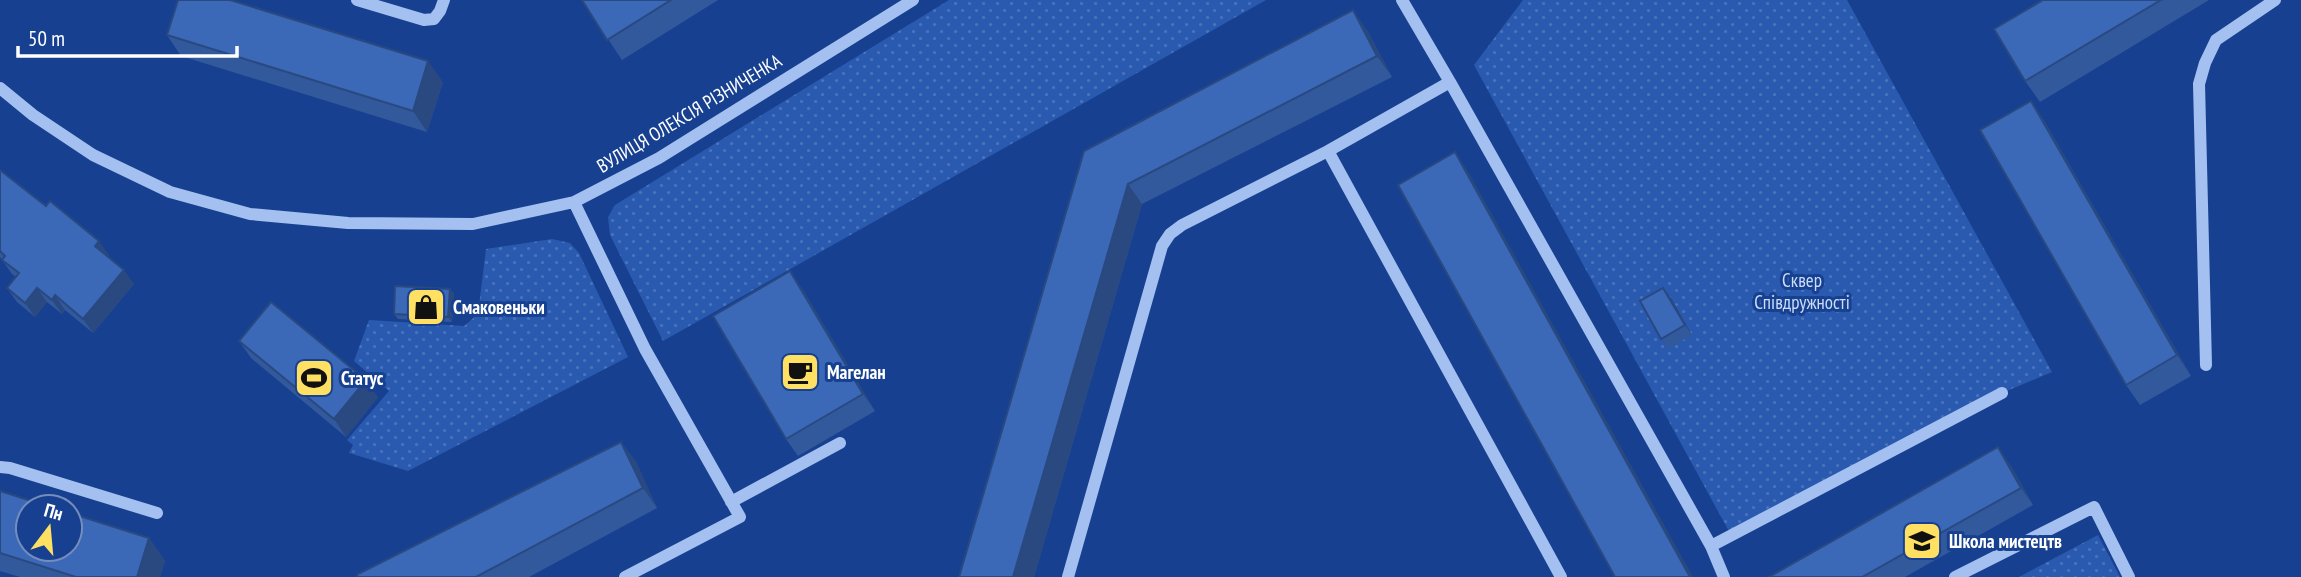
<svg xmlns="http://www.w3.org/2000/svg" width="2301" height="577" viewBox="0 0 2301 577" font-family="'PT Sans Narrow',sans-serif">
<defs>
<pattern id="grass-dots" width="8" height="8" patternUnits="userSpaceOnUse" patternTransform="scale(1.75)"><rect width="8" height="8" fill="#295aaf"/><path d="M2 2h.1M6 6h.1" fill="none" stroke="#4973bb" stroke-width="1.8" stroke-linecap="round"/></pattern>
</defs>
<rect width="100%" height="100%" fill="#174190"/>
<path fill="url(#grass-dots)" d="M949,0h317l-603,341 -53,-106 -2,-18 7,-12z
M1523,0h324l205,372 -50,21 -271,142 -257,-470z
M552,239l18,4 9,10 49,104 -220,114 -59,-18 4,-8 -6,-5 42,-49 -35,-30 15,-41 95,6 14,-12 8,-65z
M2098,535l22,42h-101z"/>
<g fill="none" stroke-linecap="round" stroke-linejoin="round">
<path stroke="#a4c0f0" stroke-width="12" d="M357,0l67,20 10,-1 6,-8 4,-11
M1450,82l261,464
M0,88l33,27 60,40 77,37 80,22 98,9 125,1 101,-22 85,-44 254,-158
M1328,151l233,426
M574,202l71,147 95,168 -115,60
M2206,365l-7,-281 6,-21 11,-23 59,-40
M0,467l10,1 147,45
M731,502l109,-59
M1068,577l94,-331 8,-12 12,-9 146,-74 122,-69 -48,-82
M1724,577l-13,-31 291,-153
M1955,577l139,-70 35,70"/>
</g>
<path fill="#33599d" d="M582,0h136l-96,60z
M2043,0h166l-169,102 -15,-21z
M1367,30l25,47 -250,127 -108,373h-75l125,-426z
M167,35l276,47 -16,50 -246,-76z
M2031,101l14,21 146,254 -51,29 -14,-20z
M0,170l46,36 63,49 -1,2 26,27 -41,49 -28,-23 -3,4 -15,-12 -12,15 -18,-15 -10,-14 9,-11 -4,-3 -12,-17z
M802,288l73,123 -77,45 -12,-17z
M450,289l4,5 -2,28 -54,-3 -4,-5z
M1671,298l21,37 -24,14 -7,-10z
M239,341l139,56 -32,40 -95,-79z
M621,442l15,20 21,46 -128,69h-172z
M2010,464l23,41 -128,72h-136z
M0,491l149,47 16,23 -5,16h-140l-20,-6z"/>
<path fill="#294980" d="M1353,10l14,20 25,47 -15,-21z
M428,61l15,21 -16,50 -14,-21z
M2031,101l14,21 146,254 -14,-21z
M1455,152l14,21 224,404h-3z
M1128,184l14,20 -108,373h-21z
M99,241l10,14 -4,6 -10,-15z
M124,270l10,14 -41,49 -10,-14z
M790,271l12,17 73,123 -12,-17z
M37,288l10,14 -12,15 -10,-14z
M1663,288l8,10 21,37 -7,-10z
M450,289l4,5 -2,28 -4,-5z
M55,295l10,15 -3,4 -10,-14z
M366,380l12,17 -32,40 -12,-18z
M621,442l15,20 21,46 -14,-20z
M1998,447l12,17 23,41 -12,-17z
M149,538l16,23 -5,16h-23z"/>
<path fill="#3b68b7" stroke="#294980" stroke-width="2" d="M178,0h52l198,61 -15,50 -246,-76z
M582,0h89l-64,40z
M2043,0h118l-136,81 -31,-52z
M1353,10l24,46 -249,128 -115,393h-54l125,-426z
M2031,101l146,254 -51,30 -146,-255z
M1455,152l235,425h-75l-217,-392z
M0,170l46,36 4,-5 49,40 -4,5 29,24 -41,49 -28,-24 -3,5 -15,-12 -12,15 -18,-15 12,-15 -17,-13 3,-4 -5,-5z
M790,271l73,123 -77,45 -73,-123z
M395,286l55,3 -2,28 -54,-3z
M1663,288l22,37 -24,14 -21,-38z
M271,302l95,78 -32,39 -95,-78z
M621,442l22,46 -167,89h-119l1,-3z
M1998,447l23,41 -159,89h-93z
M0,491l50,16h-22v42h42v-36l79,25 -12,39h-61l-76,-24z"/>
<defs>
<g id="shop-square" transform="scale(2.0125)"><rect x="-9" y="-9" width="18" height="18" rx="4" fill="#ffe063" stroke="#174190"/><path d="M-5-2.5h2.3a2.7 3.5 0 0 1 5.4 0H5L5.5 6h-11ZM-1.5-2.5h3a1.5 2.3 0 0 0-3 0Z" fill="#111"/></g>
<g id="cafe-square" transform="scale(2.0125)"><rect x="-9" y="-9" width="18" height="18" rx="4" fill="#ffe063" stroke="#174190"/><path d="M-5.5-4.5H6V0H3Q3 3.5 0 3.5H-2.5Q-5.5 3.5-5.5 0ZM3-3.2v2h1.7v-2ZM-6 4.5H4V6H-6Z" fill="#111"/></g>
<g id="stadium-square" transform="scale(2.0125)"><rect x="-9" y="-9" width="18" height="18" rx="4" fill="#ffe063" stroke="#174190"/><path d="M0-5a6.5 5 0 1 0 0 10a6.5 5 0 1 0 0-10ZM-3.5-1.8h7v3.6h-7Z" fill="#111"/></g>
<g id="school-square" transform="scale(2.0125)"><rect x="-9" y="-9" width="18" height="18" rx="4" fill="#ffe063" stroke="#174190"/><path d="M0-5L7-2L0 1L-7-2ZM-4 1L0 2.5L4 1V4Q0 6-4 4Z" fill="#111"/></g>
</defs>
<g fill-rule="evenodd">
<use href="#shop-square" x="426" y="307"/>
<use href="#cafe-square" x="800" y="372"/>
<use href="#stadium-square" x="314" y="378"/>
<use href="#school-square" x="1922" y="541"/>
</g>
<g text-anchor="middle" stroke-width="6" stroke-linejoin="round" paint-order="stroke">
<g font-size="19" fill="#fff" stroke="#174190">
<text transform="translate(689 113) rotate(-31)" y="7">ВУЛИЦЯ ОЛЕКСІЯ РІЗНИЧЕНКА</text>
</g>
<g font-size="19" fill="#cbddfb" stroke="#174190">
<text x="1802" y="287">Сквер<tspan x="1802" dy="22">Співдружності</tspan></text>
</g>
<g font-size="19" font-weight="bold" fill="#fff" stroke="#174190" text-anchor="start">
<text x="453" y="314">Смаковеньки</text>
<text x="827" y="379">Магелан</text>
<text x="341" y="385">Статус</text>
<text x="1949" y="548">Школа мистецтв</text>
</g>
</g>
<g transform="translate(49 528) rotate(16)"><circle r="33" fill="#174190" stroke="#748dbc" stroke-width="2"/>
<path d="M0-5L12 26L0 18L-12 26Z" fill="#ffe063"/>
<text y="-10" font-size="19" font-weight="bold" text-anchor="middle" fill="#ffffff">Пн</text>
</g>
<path d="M18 46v10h219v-10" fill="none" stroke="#ffffff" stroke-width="3.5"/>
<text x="28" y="46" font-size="21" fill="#ffffff" stroke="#174190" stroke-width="5" paint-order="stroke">50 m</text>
</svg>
